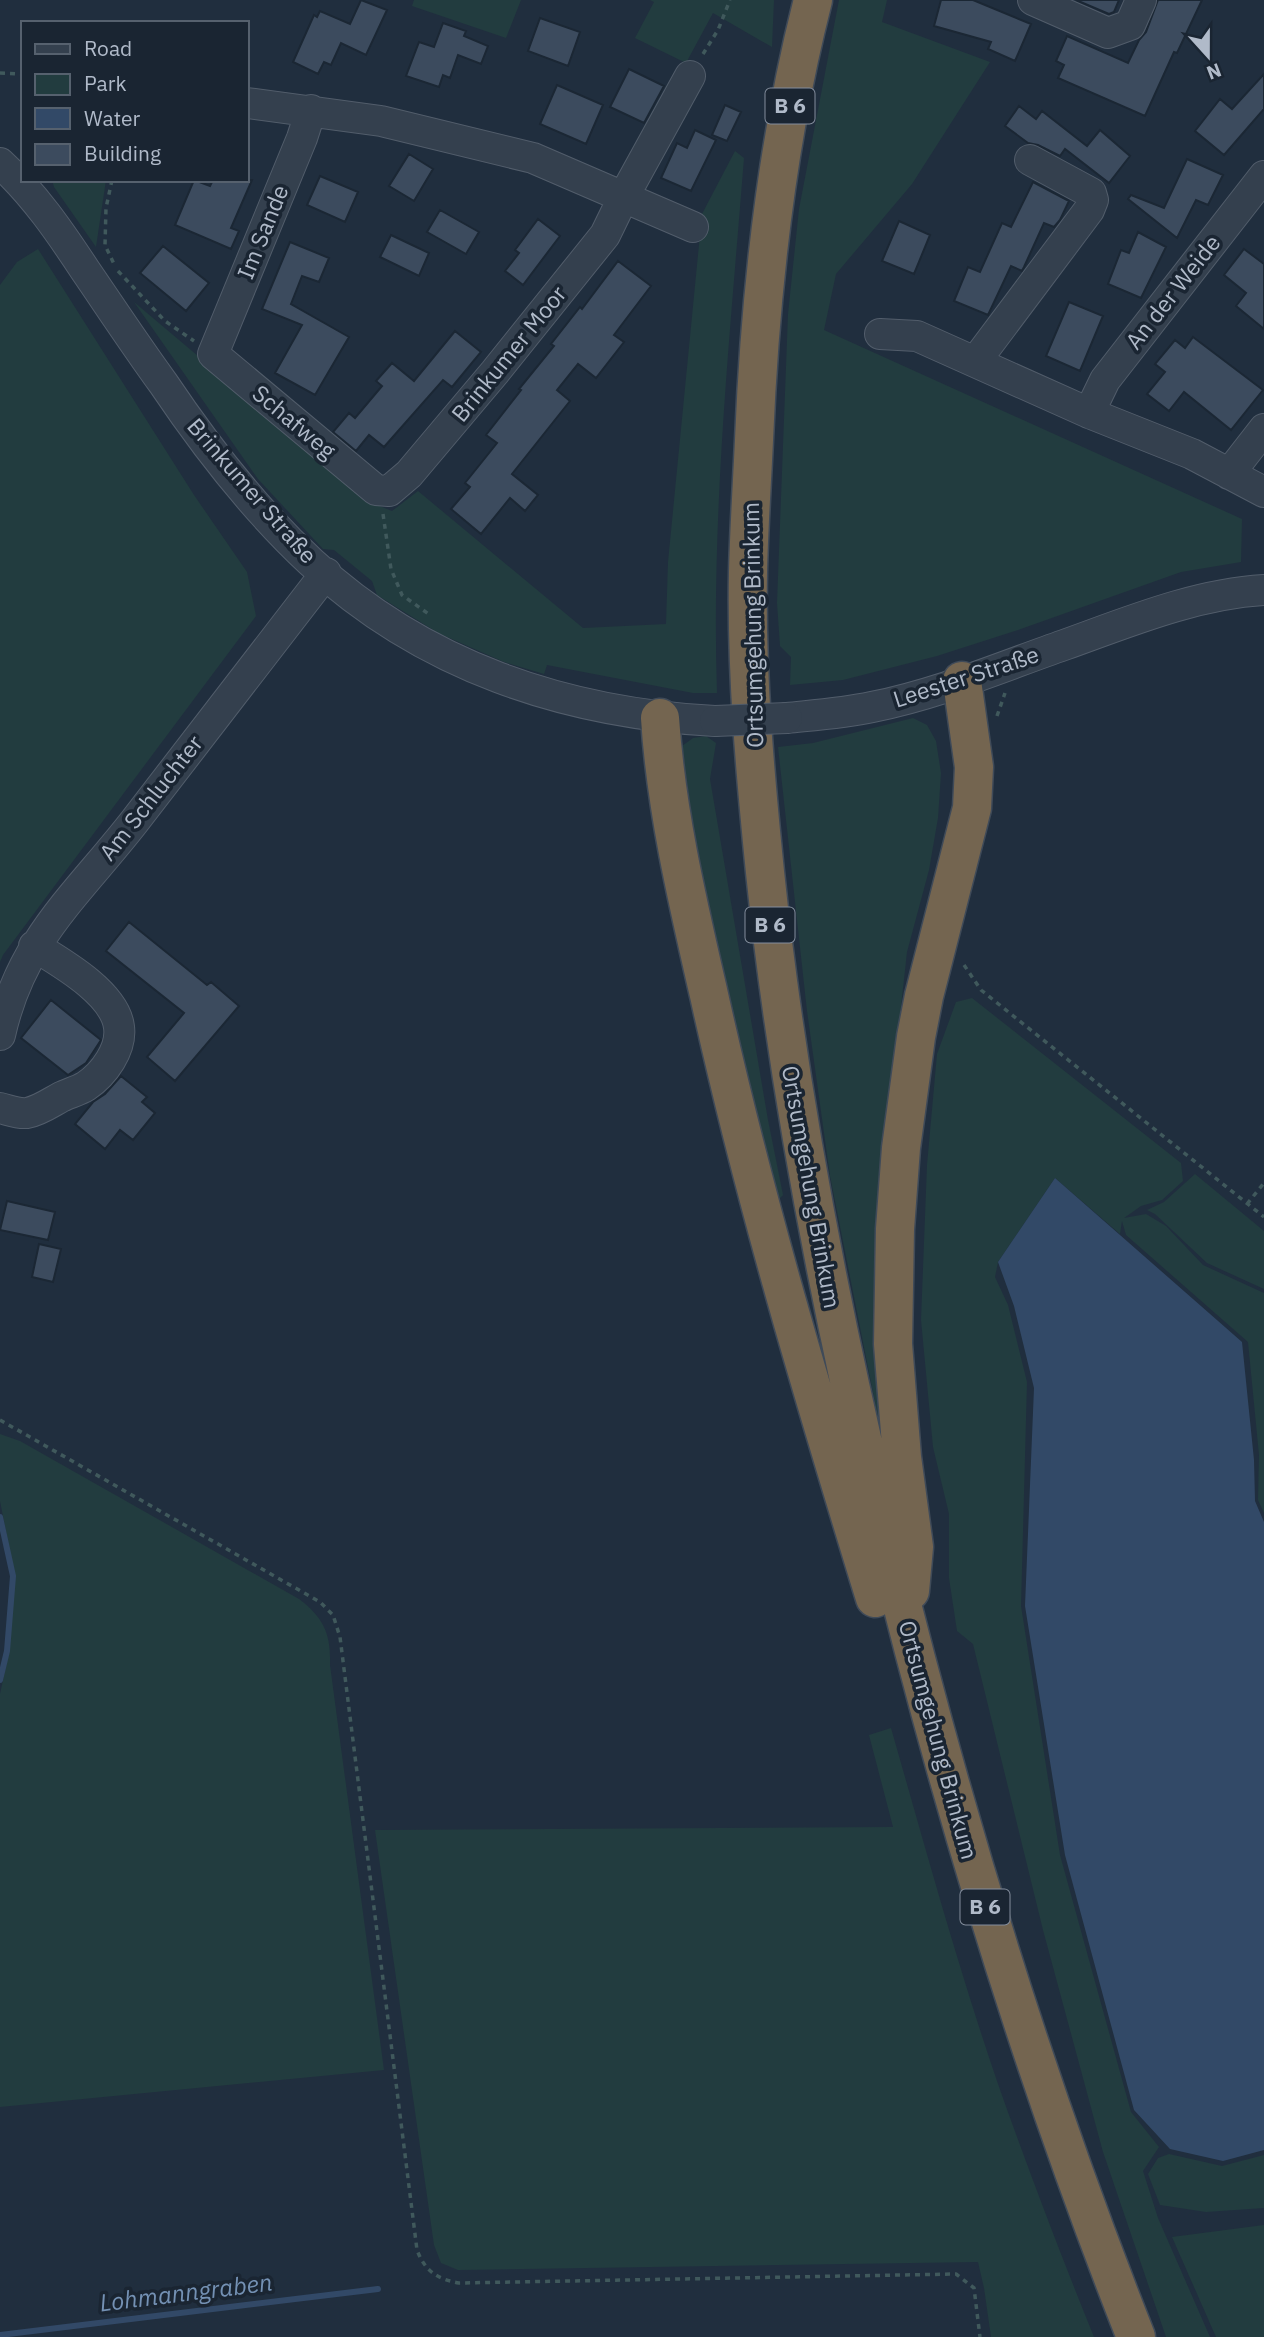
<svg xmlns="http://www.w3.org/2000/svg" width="1264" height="2337" viewBox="0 0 1264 2337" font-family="'IBM Plex Sans',sans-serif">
<rect width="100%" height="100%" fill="#202e3e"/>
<path fill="#223c3f" d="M414,0h107l-15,38 -94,-32z
M650,0h124l-2,47 -59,-34 -27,50 -51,-25 19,-36z
M839,0h48l-5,22 108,40 -78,122 -76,90 -12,56 418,189 -1,43 -60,10 -163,58 -81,26 -94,24 -53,5 1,-28 -11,-11 -3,-43 11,-289 11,-105z
M735,151l9,7c-14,178 -33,356 -27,535h-24l-146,-28 -3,9 -40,-12 -66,-29 -61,-38 -5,-14 -38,-31 -11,-1 -65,-70 -124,-177 238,201 20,8 26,-20 165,137 83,-4 2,-62 34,-348z
M52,180h54l-10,67 -42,-60z
M38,249l156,246 53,77 9,44 -253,339 -3,7v-677l17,-23z
M913,718l14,7 9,16 5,32 -3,45 -9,52 -22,82 -25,228 -2,248 -50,-252 -23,-165 -29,-264 35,-4z
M706,736l10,7 -6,36 58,341 15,75 -3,3 -7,-7 -76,-335 -15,-110 11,-8z
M972,998l209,165 2,18 -21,19 -21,6 -17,12 22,-4 20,12 37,39 61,28v220l-6,-13 1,-45 -11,-113 -122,-107 -4,-14 -2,13 -65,-56 -57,84 -3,15 13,28 19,77 -6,224 39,249 71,257 28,35 -16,24 15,47 52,119h-44l-1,-3 -62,-182 -60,-222 -70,-286 -16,-13 -8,-53v-64l-16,-67 -12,-127 6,-155 10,-111 19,-52z
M1195,1174l69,57v58l-57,-26 -52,-49 -8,-4 17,-8z
M0,1434l20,7 279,158c25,19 32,35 31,66l54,405 -384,37v-413l9,-42 6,-75 -15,-76z
M891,1728c34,119 67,239 107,356 30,85 62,169 96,253h-103l-7,-49 -6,-26 -520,8 -17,-7 -7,-18 -59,-415 518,-3 -24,-92z
M1169,2154l53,12 42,-11v53l-58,4 -46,-7 -12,-31 10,-16z
M1264,2225v112h-48l-44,-100z"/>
<path fill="#324967" d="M1055,1178l187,164 12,118 1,41 9,21v628l-41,11 -53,-12 -36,-39 -69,-255 -40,-249 9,-218 -20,-82 -16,-44z"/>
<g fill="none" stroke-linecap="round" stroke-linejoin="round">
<path stroke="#324967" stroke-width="6" d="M0,1517l13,59 -6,75 -7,29
M0,2335l378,-46"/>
</g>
<path fill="#3c4b5e" stroke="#1b2734" stroke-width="2" d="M361,0l26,10 -21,45 -25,-12 -10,22 -7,-3 -6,12 -25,-12 21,-47 3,2 3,-6 30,13z
M941,0h32l58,24 -16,37 -27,-12 3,-7 -57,-16z
M1076,0h43l-5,12 -5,2z
M1158,0h44l-25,53 -3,-1 -29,64 -87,-38 6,-13 -8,-4 11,-25 61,27 11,-23 7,-8z
M540,18l40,14 -12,34 -40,-15z
M443,23l23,8 -2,5 24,10 -7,18 -23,-9 -8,23 -7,-3 -4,12 -33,-11 13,-34 15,5z
M629,69l35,17 -20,37 -34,-16z
M1264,74v35l-40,46 -29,-24 25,-32 12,10z
M557,85l46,20 -17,39 -46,-20z
M725,105l16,7 -14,29 -15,-6z
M1019,106l17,13 6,-8 45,35 13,-16 30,26 -21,27 -44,-34 -5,7 -22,-11 -10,-2 -23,-17z
M695,130l21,10 -25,51 -30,-13 16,-35 10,5z
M409,154l24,15 -19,32 -25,-15z
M1187,159l36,16 -15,30 -12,-5 -19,38 -49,-39 3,-4 33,13z
M320,176l38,16 -13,30 -38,-17z
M194,180l16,6 3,-6h39l-21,48 8,3 -8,18 -56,-24z
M1033,182l36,19 -9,19 -6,7 -10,-4 -20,44 -2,4 -11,-5 -23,49 -34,-14 14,-34 12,5 22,-49 9,4z
M440,210l39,22 -13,22 -39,-22z
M538,219l22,17 -37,49 -18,-14 14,-18 -4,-3z
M899,221l31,14 -16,39 -32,-13z
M1138,232l28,15 -25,51 -33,-14 13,-34 8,3z
M391,235l38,18 -10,23 -39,-19z
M290,242l39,16 -10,24 -17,-6 -11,28 58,33 -34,58 -40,-22 27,-48 -40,-16z
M163,246l46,37 -23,28 -46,-38z
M1244,249l20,15v65l-28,-23 10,-13 -22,-18z
M618,261l33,25 -37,49 10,7 -28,36 -18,-14 -21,26 13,11 -58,73 26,21 -13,16 -15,-13 -29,36 -30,-25 19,-22 -5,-4 32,-40 -11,-8 35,-45 -2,-1 35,-43 -3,-2 29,-37 2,2z
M1069,302l34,14 -23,55 -34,-15z
M455,331l26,21 -29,35 -9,-7 -59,67 -15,-12 -13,16 -23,-19 16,-19 6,5 27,-32 -6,-5 16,-18 22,18z
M1193,337l70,53 -32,40 -47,-38 -15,19 -22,-17 18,-22 -10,-8 20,-24 10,8z
M129,922l78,63 4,-3 28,24 -64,75 -28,-24 37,-44 -78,-62z
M51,1000l50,40 -15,23 -18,12 -47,-37z
M121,1076l26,21 -5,5 13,11 -22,27 -13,-10 -15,19 -30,-25 18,-22 12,-8z
M7,1201l48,11 -7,28 -48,-10z
M39,1244l22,5 -8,33 -21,-5z"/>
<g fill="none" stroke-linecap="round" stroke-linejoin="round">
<g stroke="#525d6b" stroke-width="32">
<path id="minor" d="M1033,0l75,33 22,-8 11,-25
M247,103l134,18 152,37 160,69
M311,110l-9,28 -89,216 163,136 13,1 20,-17 86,-102 110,-137 19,-39 66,-120
M0,163c34,31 60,69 85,107 26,38 51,76 78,113 43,64 91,126 148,179 112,104 254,151 404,159
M880,334l37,2 172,77 103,41 72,38
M975,362l114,-152 4,-10 -2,-7 -61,-33
M1089,413l16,-33 159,-204
M1229,474l35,-45
M787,718c29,-3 57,-5 85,-11 66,-13 129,-40 192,-62 64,-23 131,-51 200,-55
M0,1035c21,-95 77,-140 134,-213 64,-83 128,-166 192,-249
M0,1108c9,2 17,6 27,5 12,-2 23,-10 34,-16 8,-4 17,-6 25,-11 18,-12 36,-37 33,-59 -4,-34 -59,-65 -85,-81"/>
</g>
<g stroke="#3f4a58" stroke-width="41">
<path id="highway" d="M813,0c-37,144 -53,292 -59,440 -2,44 -5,88 -6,132 -2,100 7,201 17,300 22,212 62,420 111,627 68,285 152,565 260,838
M660,718c6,93 28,186 49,277 45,204 105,404 166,603
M910,1591l4,-44 -12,-90 -9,-113 2,-115 6,-81 15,-111 8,-41 48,-188 2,-41 -12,-86"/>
</g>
<path stroke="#40595c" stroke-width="3.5" stroke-dasharray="5 5" stroke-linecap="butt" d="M703,54l15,-24 12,-30
M0,73l23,1
M112,180l-6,28 -1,37 9,19
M118,271l47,50 29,20
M383,514l8,55 11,26 28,20
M997,716l8,-23
M964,965l17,25 283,227
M1247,1204l17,-21
M0,1420l320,182 13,13 7,22 77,613c8,21 20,29 42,33l497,-9 18,14 6,49"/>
<use href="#minor" stroke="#34404e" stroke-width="30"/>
<use href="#highway" stroke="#746550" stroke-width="38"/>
<g stroke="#525d6b" stroke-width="32" stroke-linecap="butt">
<path id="minor-bridge" d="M715,721l72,-3"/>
</g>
<use href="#minor-bridge" stroke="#34404e" stroke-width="30"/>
</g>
<g text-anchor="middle" stroke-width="7" stroke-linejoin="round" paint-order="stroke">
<g fill="#1a2532" stroke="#838d9c" stroke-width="2">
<rect x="765.5" y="88.5" width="49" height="35" rx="5"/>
<rect x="745.5" y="907.5" width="49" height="35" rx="5"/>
<rect x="960.5" y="1889.5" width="49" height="35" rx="5"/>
</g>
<g font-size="21" font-weight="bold" fill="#b0bac9">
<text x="790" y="113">B 6</text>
<text x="770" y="932">B 6</text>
<text x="985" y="1914">B 6</text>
</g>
<g font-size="23" fill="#b0bac9" stroke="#1a2532">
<text transform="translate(263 232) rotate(-68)" y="8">Im Sande</text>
<text transform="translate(1173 292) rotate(-52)" y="8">An der Weide</text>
<text transform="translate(509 354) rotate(-51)" y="8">Brinkumer Moor</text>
<text transform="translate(294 422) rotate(40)" y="8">Schafweg</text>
<text transform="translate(252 491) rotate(49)" y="8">Brinkumer Straße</text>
<text transform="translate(753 625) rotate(-91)" y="8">Ortsumgehung Brinkum</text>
<text transform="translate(966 677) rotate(-18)" y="8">Leester Straße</text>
<text transform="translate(151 798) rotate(-52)" y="8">Am Schluchter</text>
<text transform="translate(811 1187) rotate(80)" y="8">Ortsumgehung Brinkum</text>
<text transform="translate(938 1740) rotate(75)" y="8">Ortsumgehung Brinkum</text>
</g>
<g font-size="24" font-style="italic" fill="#7491b4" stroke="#1a2532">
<text transform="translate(186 2293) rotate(-7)" y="8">Lohmanngraben</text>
</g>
</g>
<rect x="21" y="21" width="228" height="161" fill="#1a2532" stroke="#56616e" stroke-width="2"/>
<rect x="35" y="44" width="35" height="10" fill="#34404e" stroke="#56616e" stroke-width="2"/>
<text x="84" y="56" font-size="21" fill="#b0bac9">Road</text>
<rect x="35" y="74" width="35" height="21" fill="#223c3f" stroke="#56616e" stroke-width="2"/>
<text x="84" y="91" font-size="21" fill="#b0bac9">Park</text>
<rect x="35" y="108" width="35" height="21" fill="#324967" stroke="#56616e" stroke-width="2"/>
<text x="84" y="126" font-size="21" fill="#b0bac9">Water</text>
<rect x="35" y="144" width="35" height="21" fill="#3c4b5e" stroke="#56616e" stroke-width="2"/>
<text x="84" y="161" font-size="21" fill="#b0bac9">Building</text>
<g transform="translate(1208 56) rotate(159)" stroke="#1a2532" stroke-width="5" paint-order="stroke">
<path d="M0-5L12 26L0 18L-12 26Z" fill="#b0bac9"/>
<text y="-10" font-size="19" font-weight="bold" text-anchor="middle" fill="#b0bac9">N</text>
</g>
</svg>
